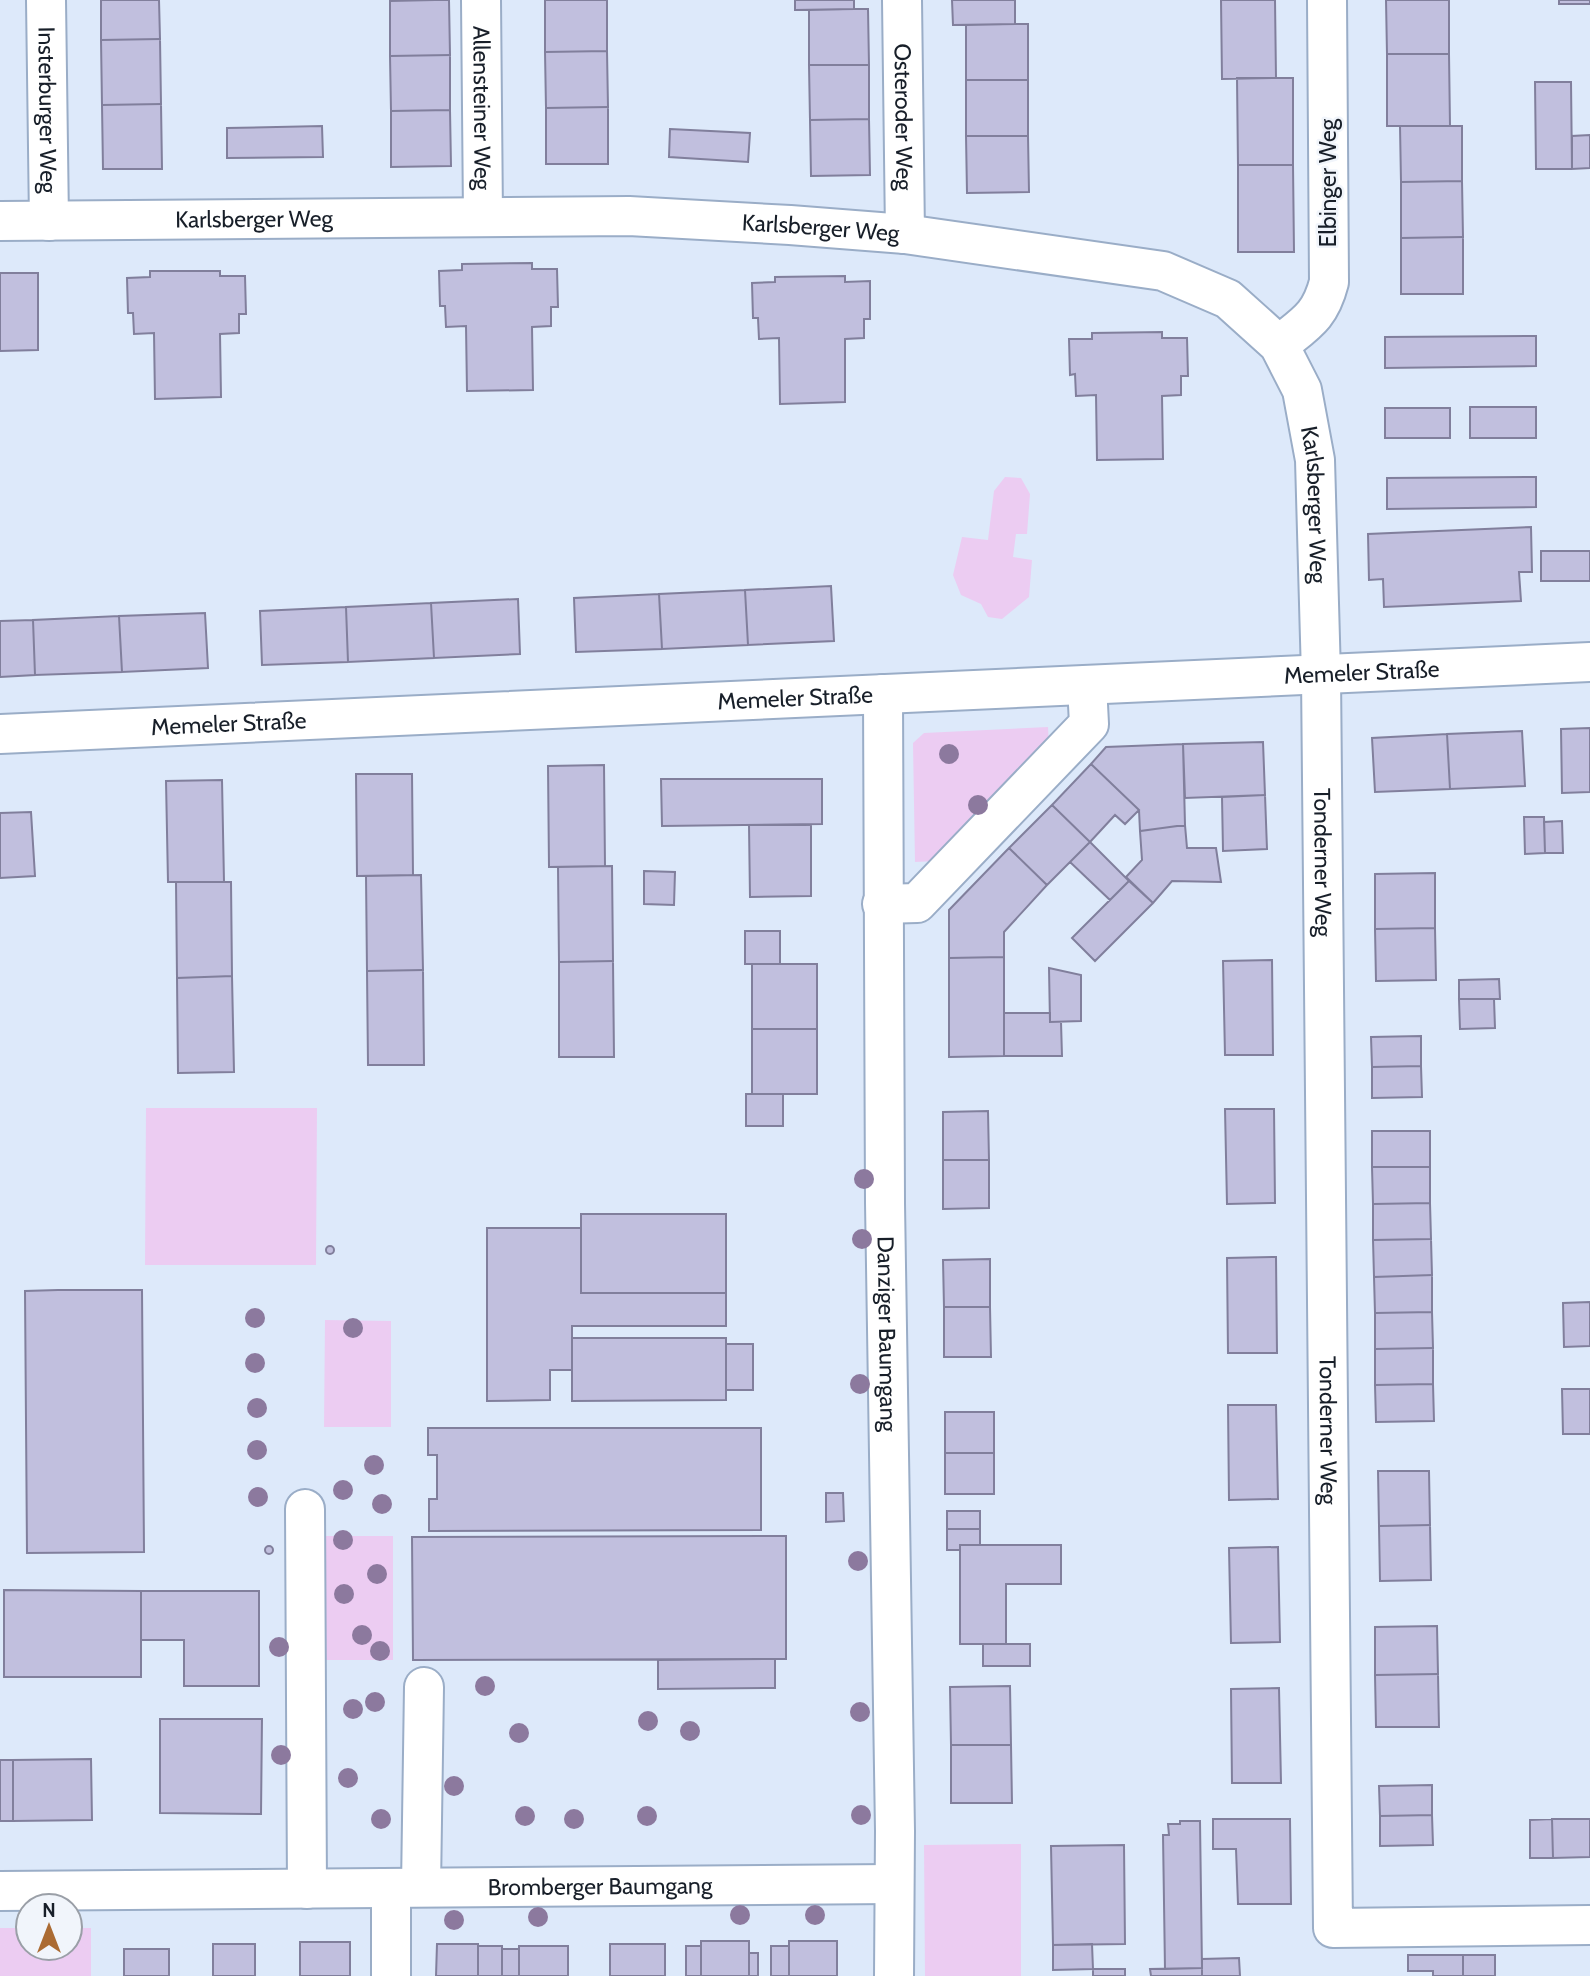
<svg xmlns="http://www.w3.org/2000/svg" width="1590" height="1976" viewBox="0 0 1590 1976" font-family="Cabin,sans-serif">
<rect width="100%" height="100%" fill="#dde9fa"/>
<path fill="#ecccf2" d="M1005,477l16,1 9,16 -3,40h-11l-3,23 19,3 -3,37 -27,22 -14,-2 -7,-13 -20,-9 -8,-20 9,-38 26,3 6,-49z
M1048,727l1,19 -113,115 -21,1 -2,-119 11,-10z
M146,1108h171l-1,157h-171z
M325,1320l66,1v106h-67z
M325,1536h68v124h-68z
M1021,1844v132h-96l-1,-131z
M0,1928h28v20h42v-20h21v48h-91z"/>
<path fill="#c1bfde" stroke="#817f9c" stroke-width="2" d="M101,0h58l1,39 -59,1z
M435,0h14l1,55 -60,1v-55z
M545,0h62v51l-62,1z
M795,0h59v9l-59,1z
M952,0h63v24l-62,1z
M1221,0h54l1,78 -54,1z
M1386,0h63v54h-62z
M1559,0h31v4h-31z
M854,9h14l1,56h-60v-55z
M1015,24h13v56h-62v-55z
M160,39l1,65 -59,1 -1,-65z
M607,51l1,56 -62,1 -1,-56z
M1387,54h62l1,72h-63z
M450,55v55l-59,1 -1,-55z
M809,65h60v54l-59,1z
M1237,78h56v87h-55z
M966,80h62v56h-62z
M1535,82h36l1,87h-36z
M161,104l1,65h-59l-1,-64z
M608,107v57h-62v-56z
M450,110l1,56 -60,1v-56z
M869,119l1,56 -59,1 -1,-56z
M322,126l1,31 -96,1v-30z
M1400,126h62v55l-61,1z
M670,129l80,4 -2,29 -79,-5z
M1590,135v33l-18,1v-33z
M966,136h62l1,56 -62,1z
M1238,165h55l1,87h-56z
M1462,181l1,56 -62,1v-56z
M1463,237v57h-62v-56z
M532,263v6h25l1,38h-7v19l-19,1 1,63 -66,1 -1,-65 -20,1 -1,-21h-5l-1,-35 23,-1v-6z
M150,271h70v5h25l1,38h-7v19l-19,1 1,63 -66,2 -1,-66 -20,1 -1,-21h-5l-1,-35 23,-1z
M0,273h38v77l-38,1z
M845,276v6l25,-1v38h-6v19l-19,1v63l-65,2 -1,-66 -20,1 -1,-21h-5l-1,-35 23,-1v-5z
M1162,332v6h25l1,38h-7v19l-19,1 1,63 -66,1 -1,-65 -20,1 -1,-22 -5,1 -1,-36h23v-6z
M1536,336v30l-151,2v-31z
M1470,407h66v31h-66z
M1385,408h65v30h-65z
M1536,477v30l-149,2v-31z
M1531,527l1,45h-13l2,29 -137,6 -1,-28 -14,1 -1,-46z
M1541,551h49v30h-49z
M831,586l3,55 -86,4 -3,-55z
M745,590l3,55 -86,4 -3,-55z
M659,594l3,55 -86,3 -2,-54z
M518,599l2,55 -86,4 -3,-55z
M431,603l3,55 -86,4 -2,-55z
M346,607l2,55 -86,3 -2,-54z
M205,613l3,55 -86,4 -3,-56z
M119,616l3,56 -87,3 -2,-55z
M33,620l2,55 -35,2v-56z
M1590,728v64l-28,1 -1,-64z
M1522,731l3,55 -75,3 -3,-55z
M1447,734l3,55 -75,3 -3,-54z
M1263,742l2,53 -80,3 -2,-54z
M1183,744l2,81 -45,6 -1,-21 -48,-46 15,-17z
M1091,764l48,46 -14,14 -10,-9 -25,27 -38,-37z
M604,765l1,101 -56,1 -1,-101z
M356,774h56l1,101 -56,1z
M661,779h161v45l-160,2z
M222,780l2,102h-56l-2,-101z
M1265,795l2,54 -44,2 -1,-54z
M1052,805l38,37 -43,43 -38,-37z
M31,812l4,64 -35,2v-65z
M1524,817h20l1,36 -20,1z
M1562,821l1,32h-18l-1,-31z
M749,825h62v71l-61,1z
M1185,825l2,23h29l5,34 -49,-1 -19,22 -27,-26 16,-17 -2,-29z
M1090,842l39,39 -19,19 -40,-38z
M1009,848l38,37 -43,47v25l-55,1v-48z
M612,866l1,95 -54,1 -1,-95z
M644,871l31,1 -1,33 -30,-1z
M1435,873v55l-60,1v-55z
M421,875l2,95 -56,1 -1,-95z
M1129,881l24,22 -58,58 -23,-23z
M176,882h55l1,94 -55,2z
M1435,928l1,52 -60,1 -1,-52z
M745,931h35v33h-35z
M1004,957v99l-55,1v-99z
M1272,960l1,95h-48l-2,-94z
M613,961l1,96h-55v-95z
M752,964h65v65h-65z
M1049,968l32,7v46l-31,1z
M423,970l1,95h-56l-1,-94z
M232,976l2,96 -56,1 -1,-95z
M1499,979l1,20h-41v-19z
M1459,999h35l1,29 -35,1z
M1004,1013h46v9h11l1,34h-58z
M752,1029h65v65h-65z
M1421,1036v30l-49,1 -1,-30z
M1421,1066l1,31 -50,1v-31z
M746,1094h37v32h-37z
M1225,1109h49l1,94 -48,1z
M988,1111l1,49h-46v-48z
M1372,1131h58v36h-58z
M943,1160h46v48l-46,1z
M1372,1167h58v36l-57,1z
M1430,1203l1,36 -58,1v-36z
M581,1214h145v79h-145z
M487,1228h94v65h145v33h-154v44h-22v30l-63,1z
M1431,1239l1,36 -58,2 -1,-37z
M326 1250a4 4 0 1 1 8 0a4 4 0 1 1-8 0Z
M1276,1257l1,96h-49l-1,-95z
M990,1259v48h-46l-1,-47z
M1432,1275v37l-57,1 -1,-36z
M58,1290h84l2,262 -117,1 -2,-262z
M1590,1302v44l-26,1 -1,-44z
M944,1307h46l1,50h-47z
M1432,1312l1,36 -58,1v-36z
M572,1338h154v62l-154,1z
M726,1344h27v46h-27z
M1433,1348v36l-58,1v-36z
M1433,1384l1,37 -58,1 -1,-37z
M1562,1389h28v45h-27z
M1228,1405h48l2,94 -49,1z
M945,1412h49v41h-49z
M428,1428h333v102l-332,1v-32h8v-44h-9z
M945,1453h49v41h-49z
M1378,1471h51l1,54 -51,1z
M826,1493h17l1,28 -18,1z
M947,1511h33v18h-33z
M1430,1525l1,55 -51,1 -1,-55z
M947,1529h33v16h-20v5h-13z
M786,1536v123l-373,1 -1,-123z
M960,1545h101v39h-55v60h-46z
M265 1550a4 4 0 1 1 8 0a4 4 0 1 1-8 0Z
M1278,1547l2,95 -49,1 -2,-95z
M4,1590l137,1v86h-137z
M141,1591h118v95h-75v-46h-43z
M1437,1626l1,48 -63,1v-48z
M983,1644h47v22h-47z
M775,1659v29l-117,1v-29z
M1438,1674l1,53h-63l-1,-52z
M1010,1686l1,59h-60l-1,-58z
M1279,1688l2,95h-49l-1,-94z
M160,1719h102l-1,95 -101,-1z
M951,1745h60l1,58h-61z
M91,1759l1,61 -79,1v-61z
M0,1760h13v61h-13z
M1432,1785v30l-52,1 -1,-30z
M1432,1815l1,30 -53,1v-30z
M1213,1819h77l1,85h-53l-2,-55h-23z
M1552,1819h38v38l-37,1z
M1552,1819l1,39h-23v-38z
M1180,1821h20l2,147 -37,1 -2,-134h6l-1,-11h12z
M1124,1845l1,99 -72,1 -2,-99z
M701,1941h48v35h-48z
M789,1941h48v35h-48z
M300,1942h50v34h-50z
M213,1944h42v32h-42z
M437,1944h41v32h-42z
M610,1944h55v32h-55z
M1092,1944l1,25 -40,1v-25z
M478,1946h24v30h-24z
M519,1946h49v30h-49z
M686,1946h15v30h-15z
M771,1946h18v30h-18z
M124,1949h45v27h-45z
M502,1949h17v27h-17z
M749,1953h9v23h-9z
M1408,1955h55v21h-30v-5h-25z
M1463,1955h32v21h-32z
M1239,1958l1,18h-38v-17z
M1202,1968v8h-51l-1,-7z
M1093,1969h32v7h-32z"/>
<g fill="none" stroke-linecap="round" stroke-linejoin="round">
<g stroke="#9aadc7" stroke-width="42">
<g id="minor">
<path id="s1" d="M46,0l3,221"/>
<path id="s2" d="M481,0l2,216"/>
<path id="s3" d="M902,0l3,234"/>
<path id="s4" d="M0,221l629,-5 161,9 115,9 258,37 65,28 51,46 23,45 13,70 6,215 12,1253 257,-3"/>
<path d="M1279,345c27,-22 41,-28 50,-63l-2,-282"/>
<path id="s5" d="M883,694l2,509 10,628 -1,145"/>
<path id="s6" d="M0,734l1590,-72"/>
<path d="M882,904l35,-1 172,-179 -2,-39"/>
<path d="M305,1509l2,380"/>
<path d="M421,1887l3,-200"/>
<path d="M391,1888v88"/>
<path id="s7" d="M0,1891l894,-7"/>
</g>
</g>
<use href="#minor" stroke="#fff" stroke-width="38"/>
</g>
<g fill="#8c799e">
<circle cx="949" cy="754" r="10"/>
<circle cx="978" cy="805" r="10"/>
<circle cx="864" cy="1179" r="10"/>
<circle cx="862" cy="1239" r="10"/>
<circle cx="255" cy="1318" r="10"/>
<circle cx="353" cy="1328" r="10"/>
<circle cx="255" cy="1363" r="10"/>
<circle cx="860" cy="1384" r="10"/>
<circle cx="257" cy="1408" r="10"/>
<circle cx="257" cy="1450" r="10"/>
<circle cx="374" cy="1465" r="10"/>
<circle cx="343" cy="1490" r="10"/>
<circle cx="258" cy="1497" r="10"/>
<circle cx="382" cy="1504" r="10"/>
<circle cx="343" cy="1540" r="10"/>
<circle cx="858" cy="1561" r="10"/>
<circle cx="377" cy="1574" r="10"/>
<circle cx="344" cy="1594" r="10"/>
<circle cx="362" cy="1635" r="10"/>
<circle cx="279" cy="1647" r="10"/>
<circle cx="380" cy="1651" r="10"/>
<circle cx="485" cy="1686" r="10"/>
<circle cx="375" cy="1702" r="10"/>
<circle cx="353" cy="1709" r="10"/>
<circle cx="860" cy="1712" r="10"/>
<circle cx="648" cy="1721" r="10"/>
<circle cx="690" cy="1731" r="10"/>
<circle cx="519" cy="1733" r="10"/>
<circle cx="281" cy="1755" r="10"/>
<circle cx="348" cy="1778" r="10"/>
<circle cx="454" cy="1786" r="10"/>
<circle cx="861" cy="1815" r="10"/>
<circle cx="525" cy="1816" r="10"/>
<circle cx="647" cy="1816" r="10"/>
<circle cx="381" cy="1819" r="10"/>
<circle cx="574" cy="1819" r="10"/>
<circle cx="740" cy="1915" r="10"/>
<circle cx="815" cy="1915" r="10"/>
<circle cx="538" cy="1917" r="10"/>
<circle cx="454" cy="1920" r="10"/>
</g>
<g text-anchor="middle" stroke-width="5" stroke-linejoin="round" paint-order="stroke">
<g font-size="23" fill="#181f29" stroke="#f1f5fb">
<text dy="8" stroke="none"><textPath href="#s2" startOffset="108">Allensteiner Weg</textPath></text>
<text dy="8" stroke="none"><textPath href="#s1" startOffset="110">Insterburger Weg</textPath></text>
<text dy="8" stroke="none"><textPath href="#s3" startOffset="117">Osteroder Weg</textPath></text>
<text transform="translate(1328 183) rotate(-90)" y="8">Elbinger Weg</text>
<text dy="8" stroke="none"><textPath href="#s4" startOffset="254">Karlsberger Weg</textPath></text>
<text dy="8" stroke="none"><textPath href="#s4" startOffset="821">Karlsberger Weg</textPath></text>
<text dy="8" stroke="none"><textPath href="#s4" startOffset="1472">Karlsberger Weg</textPath></text>
<text dy="8" stroke="none"><textPath href="#s6" startOffset="1363">Memeler Straße</textPath></text>
<text dy="8" stroke="none"><textPath href="#s6" startOffset="796">Memeler Straße</textPath></text>
<text dy="8" stroke="none"><textPath href="#s6" startOffset="229">Memeler Straße</textPath></text>
<text dy="8" stroke="none"><textPath href="#s4" startOffset="1830">Tonderner Weg</textPath></text>
<text dy="8" stroke="none"><textPath href="#s5" startOffset="640">Danziger Baumgang</textPath></text>
<text dy="8" stroke="none"><textPath href="#s4" startOffset="2398">Tonderner Weg</textPath></text>
<text dy="8" stroke="none"><textPath href="#s7" startOffset="600">Bromberger Baumgang</textPath></text>
</g>
</g>
<g transform="translate(49 1927)"><circle r="33" fill="#f1f5fb" stroke="#9a9fa7" stroke-width="2"/>
<path d="M0-5L12 26L0 18L-12 26Z" fill="#ab6b33"/>
<text y="-10" font-size="19" font-weight="bold" text-anchor="middle" fill="#181f29">N</text>
</g>
</svg>
